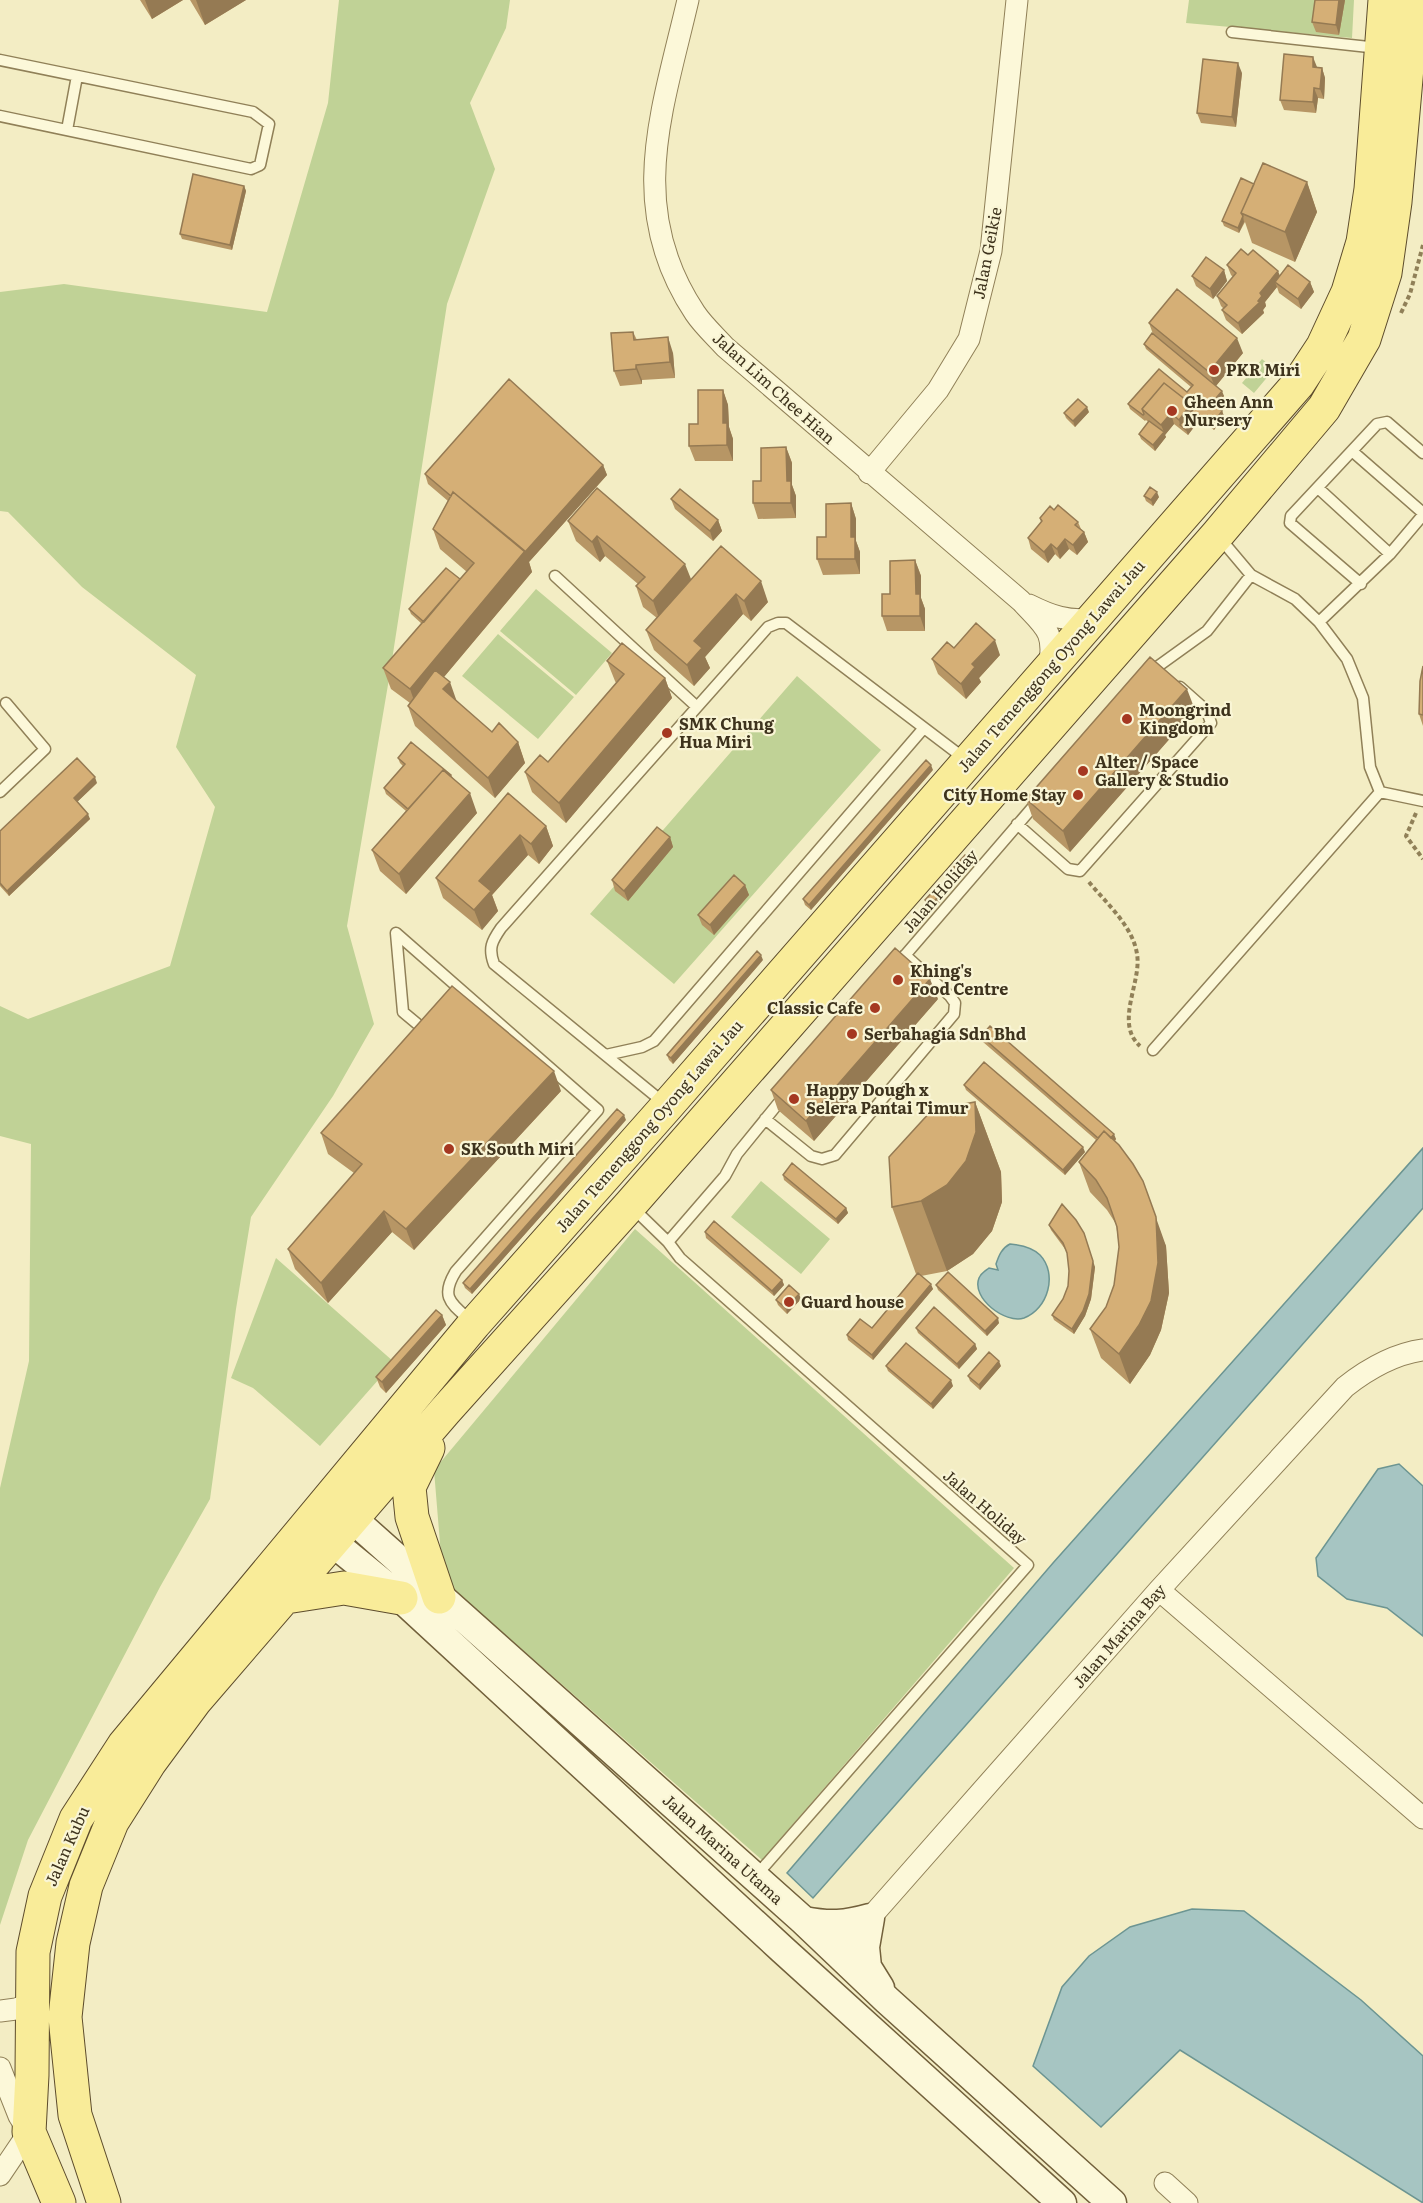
<svg xmlns="http://www.w3.org/2000/svg" width="1423" height="2203" viewBox="0 0 1423 2203" font-family="Literata,serif">
<rect width="100%" height="100%" fill="#f3edc4"/>
<path fill="#c0d296" d="M339,0h171l-4,28 -36,75 25,66 -48,135 -57,369 -43,253 27,98 -41,72 -82,121 -15,92 -26,190 -50,88 -132,253 -28,85v-437l29,-127 2,-217 -31,-8v-130l28,13 142,-53 45,-159 -39,-60 20,-72 -114,-88 -74,-75 -8,-1v-219l64,-8 203,28 61,-209z
M1189,0h165l-2,38 -166,-15z
M1262,359l12,10 -20,24 -12,-10z
M536,589l76,64 -36,42 -76,-64z
M498,634l76,63 -36,42 -76,-63z
M797,676l84,74 -207,234 -84,-70z
M761,1181l69,58 -29,35 -70,-57z
M635,1229l379,339 -252,292 -319,-280 -9,-110z
M276,1258l118,104 -74,84 -67,-58 -22,-10z"/>
<path fill="#a6c5c2" stroke="#6c9592" stroke-width="1.5" d="M1423,1148v60l-610,690 -26,-25 266,-310z
M1010,1244c11,1 22,3 30,11 18,19 8,54 -16,63 -19,6 -53,-20 -45,-40 2,-5 6,-7 10,-10l9,2 -2,-6c3,-9 6,-16 14,-20z
M1399,1464l24,22v150l-36,-28 -40,-9 -29,-23 -2,-18 62,-89z
M1192,1909l52,2 117,89 62,56v147l-243,-153 -79,77 -68,-61 29,-79 27,-31 41,-29z"/>
<g fill="none" stroke-linecap="round" stroke-linejoin="round">
<g stroke="#908058" stroke-width="13">
<path id="service" d="M1232,32l146,16
M0,60l253,52 16,12 -9,41 -9,4 -251,-53
M67,130l10,-54
M1352,451l71,62
M1318,488l72,66
M1219,537l32,38 44,24 24,23 28,37 16,39 7,69 10,25
M555,576l142,131
M1361,584l-71,-61 1,-7 86,-92 10,-2 36,31
M1319,622l71,-68 33,-39
M1150,675l7,-8 50,-36 44,-56
M0,792l45,-43 -39,-46
M1380,792l43,9
M1017,824l51,45 12,2 131,-148 -4,-12 -27,-24
M396,933l202,177 -142,161c-17,27 -4,33 16,51
M396,933l7,79 24,20
M895,967l143,-166
M1153,1050l227,-258
M606,1055l36,-8 12,-6 269,-312
M664,1103l-170,-139c-6,-16 -2,-23 7,-36l267,-301 10,-4h8l179,136
M765,1119l46,37 11,3 13,-4 119,-141 1,-11 -5,-7 -45,-41
M633,1208l35,34 12,16 348,307 -273,312
M668,1242l57,-66 12,-22 48,-59"/>
</g>
<g stroke="#908058" stroke-width="23">
<path id="minor" d="M688,0c-26,112 -63,208 7,313 8,12 20,23 30,34l296,254c24,26 35,30 28,67
M869,473l69,-83 31,-51 22,-88 26,-251
M1029,605c22,11 39,17 63,14
M1159,1590l264,228
M837,1952l33,-34 289,-328 186,-203c23,-18 49,-33 78,-37
M0,2011l16,-2 17,-6
M0,2068l19,48 10,16 -29,43
M1165,2183l22,20"/>
</g>
<g stroke="#72603b" stroke-width="31">
<path id="secondary" d="M336,1504l468,417 83,79 225,203
M315,1528l86,70 382,352 279,253
M804,1921c26,5 41,4 66,-3l-5,29 2,20 13,21"/>
</g>
<g stroke="#5d4c2c" stroke-width="35">
<path id="primary" d="M428,1448l-19,39 3,30 27,80
M286,1597l58,-9 57,10
M59,2203l-30,-71 3,-57 1,-123 12,-56 31,-77 48,-74 350,-421 193,-218 631,-722 25,-38 25,-54 15,-50 8,-53 14,-189
M104,2203l-29,-88 -10,-98 8,-74 13,-57 26,-64 38,-60 45,-61 250,-290 185,-206 587,-670 107,-127 40,-69 21,-66 10,-71 18,-202"/>
</g>
<path stroke="#908058" stroke-width="4" stroke-dasharray="4.5 3" stroke-linecap="butt" d="M1401,313l9,-19 13,-49
M1416,813l-10,23 17,23
M1089,882c16,20 44,44 48,72 5,28 -23,69 3,92"/>
<use href="#service" stroke="#fcf8d9" stroke-width="10"/>
<use href="#minor" stroke="#fcf8d9" stroke-width="21"/>
<use href="#secondary" stroke="#fcf8d9" stroke-width="28"/>
<use href="#primary" stroke="#f9ec99" stroke-width="33"/>
</g>
<path fill="#b79665" d="M140,0h43l-31,19z
M190,0h56l-41,25z
M1345,0l-6,35 -23,-3 -4,-10z
M1317,67l5,1 3,10 -1,21 -6,-1 -2,15 -32,-3 -4,-10z
M1242,73l-6,54 -35,-4 -4,-10z
M1307,182l10,30 -22,50 -43,-19 -7,-21 -6,11 -15,-7 -2,-5 32,-37z
M244,186l2,5 -14,59 -50,-11 -2,-5z
M1248,255l32,21 30,6 4,10 -13,17 -22,-16 -2,-6 -12,15 1,4 -3,4 1,3 -22,21 -16,-14 -4,-10 2,-1 -3,-3 -4,-10 16,-19 -2,-2 -4,-10z
M1224,270l3,11 -14,18 -17,-13 -4,-10z
M1149,323l94,30 -27,33 8,10 -8,10 6,5 2,5 -10,14 -14,-11 -12,16 -14,-11 -9,11 1,2 -11,14 -14,-12 -2,-5 9,-12 -2,-2 -1,1 -15,-12 -2,-5 59,-12 4,-5 -45,-38 -2,-5 9,-10z
M633,332l4,8 36,13 2,25 -33,2v4l-22,2 -6,-15z
M723,390l5,15 1,22 4,12v22h-38l-6,-15 9,-22z
M1089,412l-14,15 -9,-9 -2,-5z
M786,447l6,16v22l4,11v22l-38,1 -5,-16 8,-22z
M603,465l4,10 -78,87 3,10 -88,105 13,25 35,30 26,10 7,21 -30,35 -80,-72 -7,-20 2,-3 -19,-14 -8,-21 39,-44 -11,-10 -2,-5 51,-30 7,-7 -27,-23 -7,-20 15,-28 -20,-17 -3,-10z
M1144,496l15,1 -6,9 -7,-5z
M671,499l47,21 4,11 -9,10 -38,-32z
M851,503l5,16v22l4,11v22l-37,1 -6,-16 9,-22z
M1054,510l24,12 3,7 3,3 4,10 -11,13 -8,-6 -9,10 -5,-5 -7,9 -17,-14 -3,-11 13,-16 -1,-4z
M568,521l123,59 77,22 -17,19 -8,-7 -38,43 5,11 -16,18 -40,-36 -8,-20 11,-12 -14,-11 -7,-21 2,-2 -33,-28 -5,6 -24,-21z
M915,560l6,16v22l4,11v22h-38l-5,-15 8,-22z
M1000,655l-21,23 2,4 -15,17 -28,-25 -6,-15z
M607,661l58,17 7,20 -106,125 -34,-31 -7,-20 23,-10 68,-79 -1,-2z
M1423,666v60l-4,-12z
M1195,710l-125,142 -37,-33 -7,-20z
M398,758l53,17 26,38 -71,81 -26,-23 -8,-21 34,-39 -20,-17 -2,-6 19,-22 -3,-3z
M933,770l-122,140 -6,-5 -2,-6z
M97,783l-20,19 13,17 -81,77 -9,-10v-55z
M508,793l38,33 7,20 -14,18 -11,-9 -36,40 6,16 -16,19 -39,-32 -7,-20z
M670,837l3,10 -45,54 -13,-10 -3,-11z
M971,860l2,5 -11,12 -6,-5 -2,-5z
M745,885l4,10 -35,40 -12,-10 -4,-10z
M943,898l-10,12 -6,-5 -2,-5z
M763,960l-90,104 -4,-4 -2,-5z
M938,999l-124,142 -36,-31 -7,-20z
M981,1036l135,103 -1,2 51,105 3,47 -8,37 -11,25 -20,29 -29,-26 -11,-29 16,-22 8,-22 5,-38 -3,-23 -9,-14 -17,-18 -11,-30 17,-22 -113,-98z
M964,1085l121,67 -20,23 -99,-85z
M561,1091l-147,159 -22,-18 -64,71 -33,-34 -7,-20 66,-76 -26,-19 -7,-21z
M975,1102l26,70 1,30 -10,29 -19,23 -26,17 -26,5 12,13 -60,71 -25,-20 -1,-5 25,-7 44,-54 -24,-67z
M626,1120l-154,174 -7,-6 -2,-5z
M783,1175l63,33 2,5 -10,11 -54,-44z
M1049,1225l46,42 -4,32 -6,17 -11,18 -20,-14 -2,-5 11,-16 5,-13 1,-15 -1,-17 -3,-5 -14,-19z
M705,1232l77,48 2,5 -10,11 -68,-58z
M936,1285l63,38 -12,13 -49,-46z
M801,1299l-14,15 -9,-9 -2,-5z
M442,1315l4,10 -60,68 -6,-6 -4,-10z
M916,1328l59,16 2,5 -18,20 -41,-36z
M886,1366l67,20 -20,23 -45,-38z
M1001,1366l-21,24 -10,-9 -2,-5z"/>
<path fill="#957a53" d="M145,0h38l-31,19z
M196,0h50l-41,25z
M1339,0h6l-6,35 -3,-10z
M1313,57l4,10h-4z
M1238,63l4,10 -6,54 -4,-10z
M1322,68l3,10 -1,21 -4,-10z
M1314,88l4,10 -2,15 -3,-11z
M1307,182l10,30 -22,50 -10,-30z
M244,186l2,5 -14,59 -2,-5z
M1243,216l1,6 -5,11 -1,-5z
M1224,270l3,11 -14,18 -3,-10z
M1278,271l4,10 -7,1 2,5 -12,15 1,4 -3,4 1,3 -22,21 -4,-11 20,-22 2,-8z
M1310,282l4,10 -13,17 -3,-10z
M668,337l5,16 2,25 -5,-16z
M1237,338l6,15 -28,34 -6,-15z
M636,365l6,15v4l-6,-15z
M723,390l5,15 1,22 4,12v22l-6,-16 -4,-22z
M1222,391l2,5 -10,12 -2,-5z
M1191,404l4,11 -15,10 -1,-5z
M1087,407l2,5 -14,15 -2,-6z
M1222,411l2,5 -10,14 -2,-5z
M1171,413l3,11 -9,11 1,2 -11,14 -2,-6 11,-13 -3,-7z
M1198,414l2,5 -12,16 -2,-5z
M786,447l6,16v22l4,11v22l-5,-15 -4,-22z
M603,465l4,10 -78,87 3,10 -115,137 -7,-20 115,-138z
M1157,492l2,5 -6,9 -2,-6z
M851,503l5,16v22l4,11v22l-5,-15 -4,-22z
M718,520l4,11 -9,10 -3,-10z
M1084,532l4,10 -11,13 -4,-10z
M597,536l8,20 -5,6 -8,-20z
M1065,539l4,10 -9,10 -3,-10z
M1051,544l4,10 -7,9 -4,-11z
M915,560l6,16v22l4,11v22l-5,-15 -4,-22z
M685,564l8,20 -33,37 -7,-20z
M761,581l7,21 -17,19 -7,-20z
M736,594l7,20 -38,43 5,11 -16,18 -7,-21 7,-24z
M995,640l5,15 -21,23 2,4 -15,17 -5,-15 11,-20z
M665,678l7,20 -106,125 -7,-20z
M450,682l7,20 -14,-13z
M1187,689l8,21 -125,142 -7,-21z
M518,742l7,21 -30,35 -7,-20z
M931,765l2,5 -122,140 -2,-5z
M95,777l2,6 -21,20 -2,-5z
M470,793l7,20 -71,81 -7,-20z
M88,814l2,5 -81,77 -2,-5z
M546,826l7,20 -14,18 -8,-20z
M520,835l8,20 -36,40 6,16 -16,19 -8,-20 5,-29z
M670,837l3,10 -45,54 -4,-10z
M971,860l2,5 -11,12 -2,-5z
M745,885l4,10 -35,40 -4,-10z
M941,893l2,5 -10,12 -2,-5z
M761,955l2,5 -90,104 -2,-6z
M930,979l8,20 -124,142 -8,-20z
M554,1071l7,20 -147,159 -8,-21z
M975,1102l26,70 1,30 -10,29 -19,23 -26,17 -26,-70z
M624,1115l2,5 -154,174 -2,-5z
M1114,1134l2,5 -9,11 -2,-6z
M1083,1147l2,5 -20,23 -2,-5z
M1143,1181l23,65 3,47 -8,37 -11,25 -20,29 -11,-30z
M846,1208l2,5 -10,11 -2,-5z
M384,1211l8,21 -64,71 -7,-20z
M1084,1233l11,34 -4,32 -6,17 -11,18 -2,-5z
M782,1280l2,5 -10,11 -2,-5z
M931,1284l2,5 -60,71 -1,-5z
M799,1294l2,5 -14,15 -1,-6z
M442,1315l4,10 -60,68 -4,-11z
M998,1318l1,5 -12,13 -2,-5z
M975,1344l2,5 -18,20 -2,-5z
M999,1361l2,5 -21,24 -1,-5z
M951,1380l2,6 -20,23 -2,-5z"/>
<path fill="#d5af76" stroke="#957a53" stroke-width="1.5" d="M1315,0h24l-3,25 -24,-3z
M1284,54l29,3v10l9,1 -2,21 -6,-1 -1,14 -33,-2z
M1203,59l35,4 -6,54 -35,-4z
M1263,163l44,19 -22,50 -44,-19z
M193,174l51,12 -14,59 -50,-11z
M1241,178l13,6 -13,29 2,3 -5,12 -16,-7z
M1241,249l7,6 5,-5 25,21 -18,22 2,3 -4,5 2,1 -22,21 -16,-13 5,-5 -10,-9 19,-23 -9,-8z
M1206,257l18,13 -14,19 -18,-13z
M1288,265l22,17 -12,17 -23,-17z
M1177,289l60,49 -28,34 -60,-49z
M633,332l1,8 34,-3 2,25 -34,3v4l-22,2 -3,-38z
M1152,333l70,58 -10,12 10,8 -10,14 -14,-11 -12,16 -6,-5 13,-15 -2,-6 -27,-21 -22,26 2,5 -1,1 -15,-11 31,-35 28,23 6,-7 -49,-41z
M509,379l94,86 -78,87 -72,-60 -2,4 -26,-22z
M1164,383l27,21 -12,16 -8,-7 -10,12 -19,-16z
M698,390h25v33h4v22l-38,1v-22h9z
M1078,399l9,8 -14,14 -9,-8z
M1149,421l15,11 -11,13 -14,-11z
M786,447l1,34h4v22h-38v-22h8v-33z
M1150,487l7,5 -6,8 -7,-4z
M597,488l88,76 -32,37 -17,-15 9,-9 -48,-41 -5,6 -24,-21z
M680,489l38,31 -8,11 -39,-32z
M453,492l72,59 -115,138 -27,-21 91,-105 -41,-34z
M851,503v34h4v22h-38v-22h9v-33z
M1058,505l20,17 -3,3 9,7 -11,13 -8,-6 -8,10 -6,-5 -7,8 -16,-14 14,-17 -2,-3 10,-12 4,4z
M721,546l40,35 -17,20 -8,-7 -42,47 8,7 -15,17 -41,-35z
M915,560l1,34h4v22h-38v-22h8v-33z
M446,568l14,11 -36,43 -15,-13z
M976,623l19,17 -23,24 3,3 -14,17 -29,-25 15,-17 7,6z
M622,643l43,35 -106,125 -34,-31 15,-17 8,7 76,-88 -17,-13z
M1150,657l37,32 -124,142 -37,-32z
M1423,666v49l-4,-1 1,-33z
M435,670l15,12 -7,7 49,43 7,-9 19,19 -30,36 -80,-72z
M411,742l40,33 -1,1 -7,-6 -35,39 -24,-21 21,-24 -7,-6z
M77,758l18,19 -21,21 14,16 -81,77 -7,-8v-52z
M926,760l5,5 -122,140 -6,-6z
M443,770l27,23 -71,81 -27,-24z
M508,793l38,33 -15,18 -11,-9 -41,46 12,10 -17,19 -38,-32z
M657,827l13,10 -46,54 -12,-11z
M965,855l6,5 -11,12 -6,-5z
M734,875l11,10 -35,40 -12,-10z
M936,888l5,5 -10,12 -6,-5z
M895,948l35,31 -124,142 -35,-31z
M757,951l4,4 -90,103 -4,-3z
M452,986l102,85 -148,158 -22,-18 -63,72 -33,-34 74,-85 -41,-31z
M990,1026l124,108 -3,4 -7,-7 -6,7 -117,-102z
M984,1062l99,85 -20,23 -99,-85z
M975,1102l1,30 -10,29 -19,24 -26,16 -29,6 -3,-50 43,-47z
M617,1109l7,6 -154,174 -7,-6z
M1104,1131l15,14 14,19 10,17 13,36 2,46 -7,38 -12,24 -20,29 -29,-25 16,-22 8,-22 5,-38 -2,-20 -10,-29 -11,-18 -17,-18z
M792,1163l54,45 -10,11 -53,-44z
M1062,1204l14,16 8,13 9,28 -4,33 -6,17 -11,18 -20,-14 11,-16 5,-13 1,-15 -2,-18 -4,-10 -14,-18z
M714,1221l68,59 -10,11 -67,-59z
M948,1272l50,46 -13,13 -49,-46z
M918,1273l13,11 -59,71 -25,-20 13,-16 12,9z
M789,1285l10,9 -13,14 -10,-8z
M934,1307l41,37 -18,20 -41,-36z
M436,1310l6,5 -60,67 -6,-5z
M906,1343l45,37 -20,24 -45,-38z
M989,1352l10,9 -20,24 -11,-9z"/>
<g fill="#a53821" stroke="#f9f5d5" stroke-width="2">
<circle cx="1214" cy="370" r="6"/>
<circle cx="1172" cy="411" r="6"/>
<circle cx="1127" cy="719" r="6"/>
<circle cx="667" cy="733" r="6"/>
<circle cx="1083" cy="771" r="6"/>
<circle cx="1078" cy="795" r="6"/>
<circle cx="898" cy="980" r="6"/>
<circle cx="875" cy="1008" r="6"/>
<circle cx="852" cy="1034" r="6"/>
<circle cx="794" cy="1099" r="6"/>
<circle cx="449" cy="1149" r="6"/>
<circle cx="789" cy="1302" r="6"/>
</g>
<g text-anchor="middle" stroke-width="4.5" stroke-linejoin="round" paint-order="stroke">
<g font-size="16" fill="#3e331d" stroke="#f9f5d5">
<text transform="translate(987 253) rotate(-79)" y="6">Jalan Geikie</text>
<text transform="translate(774 388) rotate(42)" y="6">Jalan Lim Chee Hian</text>
<text transform="translate(1051 666) rotate(-49)" y="6">Jalan Temenggong Oyong Lawai Jau</text>
<text transform="translate(940 891) rotate(-49)" y="6">Jalan Holiday</text>
<text transform="translate(649 1126) rotate(-49)" y="6">Jalan Temenggong Oyong Lawai Jau</text>
<text transform="translate(985 1507) rotate(41)" y="6">Jalan Holiday</text>
<text transform="translate(1119 1636) rotate(-49)" y="6">Jalan Marina Bay</text>
<text transform="translate(67 1846) rotate(-66)" y="6">Jalan Kubu</text>
<text transform="translate(723 1849) rotate(42)" y="6">Jalan Marina Utama</text>
</g>
<g font-size="16" font-weight="bold" fill="#3e331d" stroke="#f9f5d5" text-anchor="start">
<text x="1226" y="376">PKR Miri</text>
<text x="1184" y="408">Gheen Ann<tspan x="1184" dy="18">Nursery</tspan></text>
<text x="1139" y="716">Moongrind<tspan x="1139" dy="18">Kingdom</tspan></text>
<text x="679" y="730">SMK Chung<tspan x="679" dy="18">Hua Miri</tspan></text>
<text x="1095" y="768">Alter / Space<tspan x="1095" dy="18">Gallery &amp; Studio</tspan></text>
<text x="1066" y="801" text-anchor="end">City Home Stay</text>
<text x="910" y="977">Khing's<tspan x="910" dy="18">Food Centre</tspan></text>
<text x="863" y="1014" text-anchor="end">Classic Cafe</text>
<text x="864" y="1040">Serbahagia Sdn Bhd</text>
<text x="806" y="1096">Happy Dough x<tspan x="806" dy="18">Selera Pantai Timur</tspan></text>
<text x="461" y="1155">SK South Miri</text>
<text x="801" y="1308">Guard house</text>
</g>
</g>
</svg>
